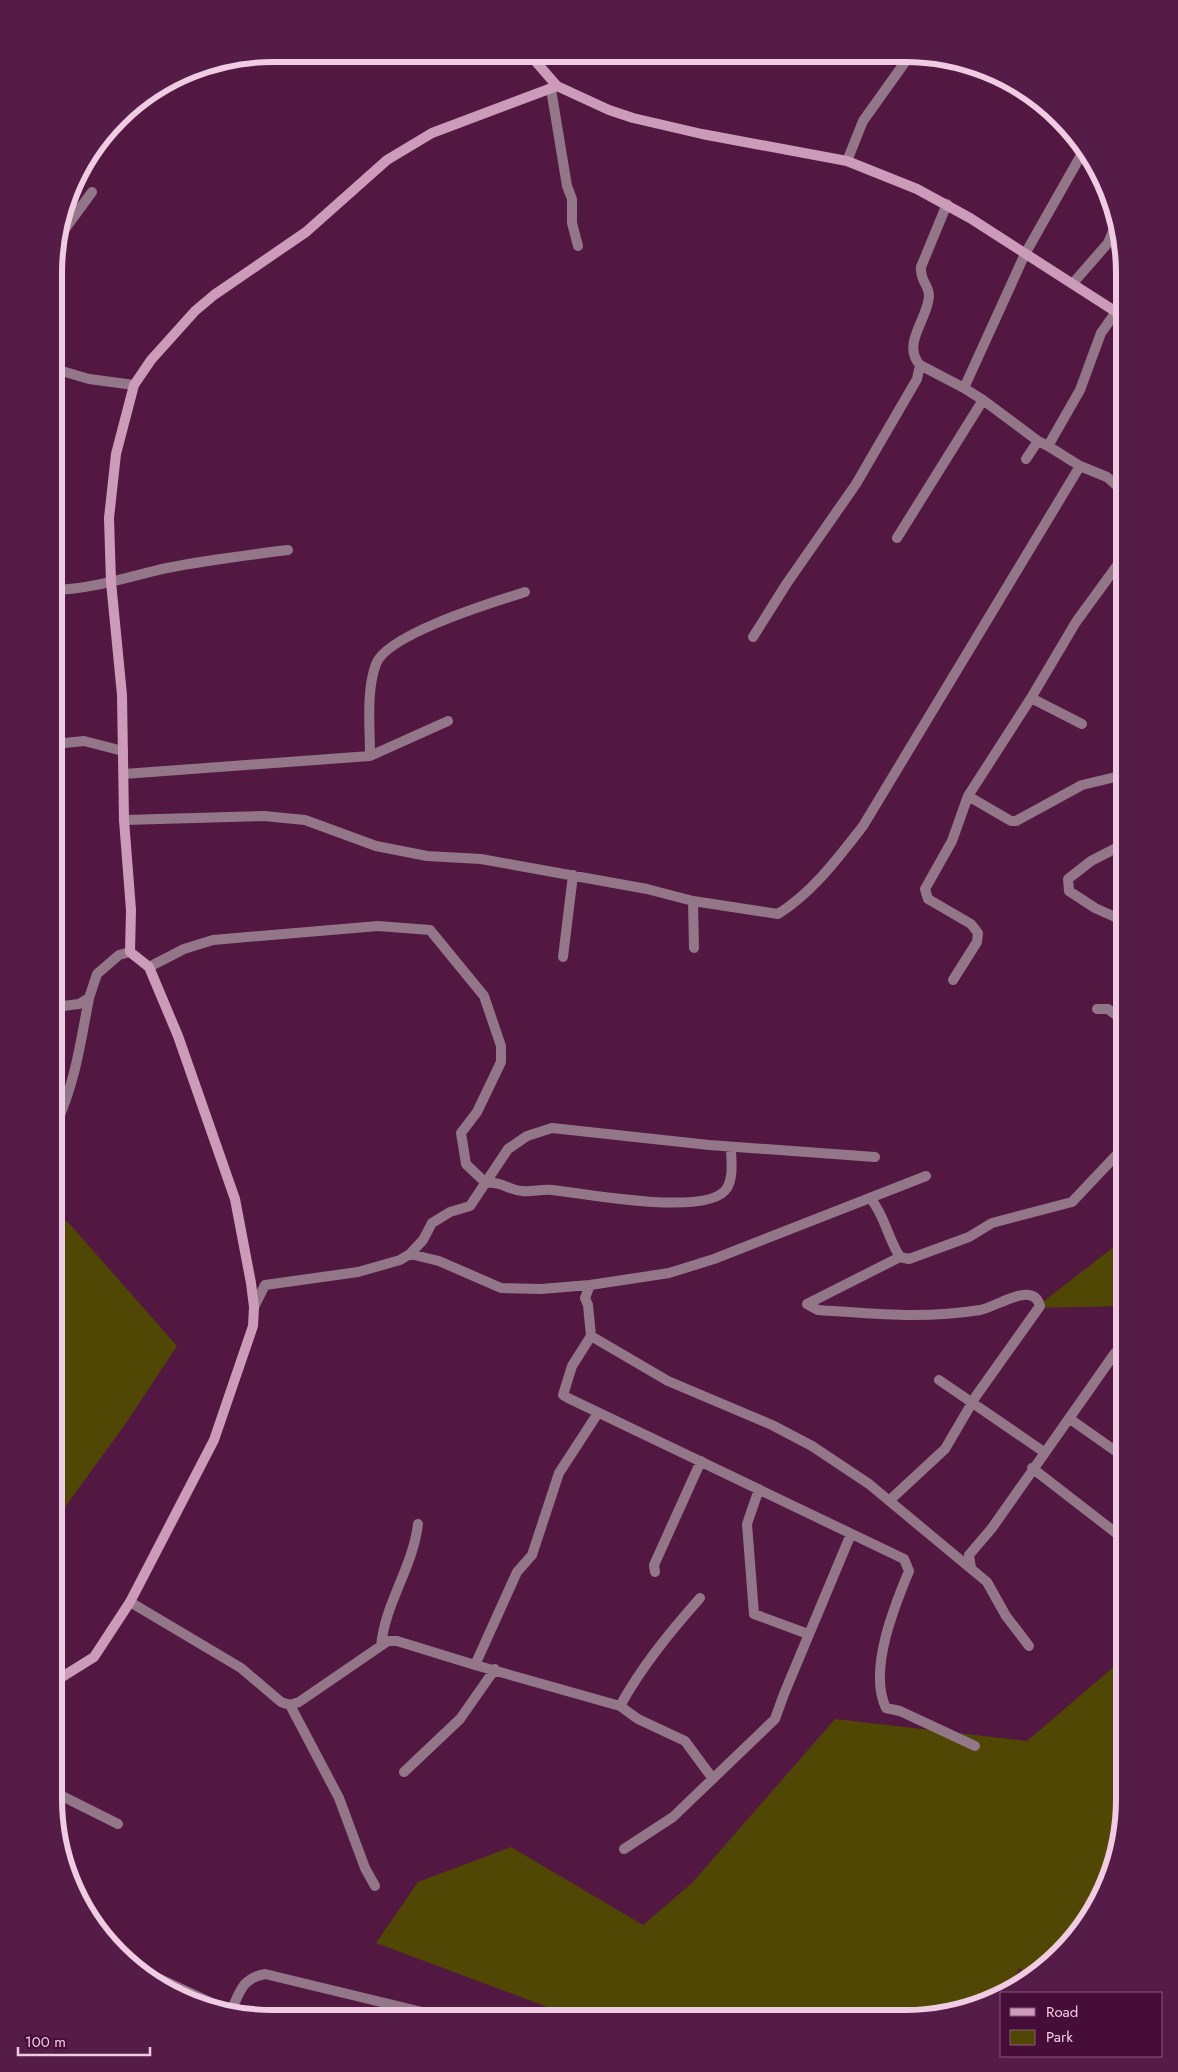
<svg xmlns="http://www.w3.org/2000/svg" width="1178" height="2072" viewBox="0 0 1178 2072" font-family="Jost,sans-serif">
<rect width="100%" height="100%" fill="#521842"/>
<path fill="#504704" d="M54,1219l13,2 110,125 -53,80 -70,96z
M1124,1239v67l-89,2z
M1124,1658c0,90 14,199 -45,275 -12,14 -28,27 -41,40l-7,4 -12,-9 -7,19 -36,20 -71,11 -331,-1 -198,-74 42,-61 93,-35 132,78 49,-42 143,-164 192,22z"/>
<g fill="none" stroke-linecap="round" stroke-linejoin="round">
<path stroke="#947689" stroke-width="10" d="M551,89l16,97 5,13v24l6,23
M847,161l16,-40 45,-63
M56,256l6,-23 30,-41
M1074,282l34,-39 8,-19
M920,365c-19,-21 8,-46 9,-69 0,-12 -9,-14 -8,-29l26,-63
M55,369l34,10 45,6
M983,400l55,41 -12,18
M1038,441l10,5 32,-56 21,-57 15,-21
M1080,466l27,11 17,15
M897,538l86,-138 -19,-12 61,-134 60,-106
M55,590c38,-1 75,-14 112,-22 40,-8 81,-13 121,-18
M753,637l34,-54 69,-99 61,-105 3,-14 44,23
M1031,698l45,-76 48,-66
M55,744l29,-3 39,10
M370,756c0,-29 -4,-65 6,-92 11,-30 118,-62 149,-72
M124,774l246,-18 78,-35
M968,796l43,25h5l66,-36 42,-10
M124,820l140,-4 41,4 71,26 51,10 54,3 166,30 46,12 85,13c35,-22 60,-56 85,-88l217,-360 -32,-20
M693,901l1,47
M1124,921l-29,-13 -26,-17 -1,-12 23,-18 33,-17
M563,957l10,-82
M149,967l35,-18 29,-9 165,-14 52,4 54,66 17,50v16l-24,50 -16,21 5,31 20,19c16,-2 22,7 36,8 10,1 20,-2 30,-1 33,3 157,28 175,-2 7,-12 4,-28 4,-41
M953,980l24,-38 1,-9 -7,-9 -43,-25 -3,-10 27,-48 16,-45 63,-98 51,26
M55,1007l24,-3 10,-6 8,-24 22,-19 11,-3
M1097,1009h11l16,12
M55,1127c20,-44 25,-81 34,-129
M871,1199c15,19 16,38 29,58
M410,1254l29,7 62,27 40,1 49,-4 -5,13 3,7 3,31 77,45 104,44 40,21 57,38 118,98 19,34 23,30
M590,1285l79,-12 45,-14 212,-83
M254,1307l11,-22 93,-13 42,-12 10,-6 13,-14 9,-17 18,-11 20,-6 38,-57 19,-13 25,-8 157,17 166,12
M591,1336l-19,30 -9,29 5,3 336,161 5,12c-15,36 -41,100 -23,137l14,3 75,35
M939,1380l105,72
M1070,1419l54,38
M1032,1468l84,65 8,11
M759,1489l-12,35 7,90 54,20
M891,1499l54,-50 31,-53 64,-90c-7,-26 -43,1 -60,4 -56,9 -106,4 -162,0l-11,-6 93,-47 9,2 60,-22 23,-14 80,-21 52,-55
M971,1568l-2,-13 23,-27 123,-175 9,6
M655,1572l-1,-7 47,-104
M130,1602l111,66 40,34 9,3 9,-3 89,-61h9l78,24 42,-93 15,-17 27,-82 39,-60
M381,1646c4,-43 32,-79 37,-122
M475,1665l145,41 18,13 47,22 28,38
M290,1705l49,93 26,70 10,18
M620,1706c22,-40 50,-74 80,-108
M404,1772l56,-53 35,-50
M54,1792l64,32
M624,1849l49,-32 102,-98 9,-25 67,-160
M134,1967l104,48
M231,2011c9,-19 11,-33 34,-37l178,43"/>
<path stroke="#cc9bba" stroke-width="10" d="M530,55l27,31 52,24 24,8 69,16 145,27 70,28 53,29 154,99
M54,1682l40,-25 36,-55 84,-162 39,-114 1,-19 -3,-24 -16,-84 -57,-163 -29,-69 -19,-15 1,-42 -7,-90 -2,-125 -11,-113 -2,-64 7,-64 18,-69 17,-25 44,-49 19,-16 92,-63 81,-72 45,-27 125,-47"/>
</g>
<path d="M0 0H1178V2072H0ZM273 62H905A211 211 0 0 1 1116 273V1799A211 211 0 0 1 905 2010H273A211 211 0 0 1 62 1799V273A211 211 0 0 1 273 62Z" fill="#541c46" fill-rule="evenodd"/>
<path fill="none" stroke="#f0cce3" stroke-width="6" d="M273 62H905A211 211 0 0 1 1116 273V1799A211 211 0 0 1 905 2010H273A211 211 0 0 1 62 1799V273A211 211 0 0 1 273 62Z"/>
<rect x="1000" y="1992" width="162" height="65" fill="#460d38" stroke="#8a597c"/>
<rect x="1010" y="2008" width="25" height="8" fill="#cc9bba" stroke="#8a597c"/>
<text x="1046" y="2017" font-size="15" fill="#f0cce3">Road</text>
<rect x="1010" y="2030" width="25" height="15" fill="#504704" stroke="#8a597c"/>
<text x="1046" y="2042" font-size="15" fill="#f0cce3">Park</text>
<path d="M18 2047v8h132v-8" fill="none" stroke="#f0cce3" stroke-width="2.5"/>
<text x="25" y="2047" font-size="15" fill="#f0cce3" stroke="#460d38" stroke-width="4" paint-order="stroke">100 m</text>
</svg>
